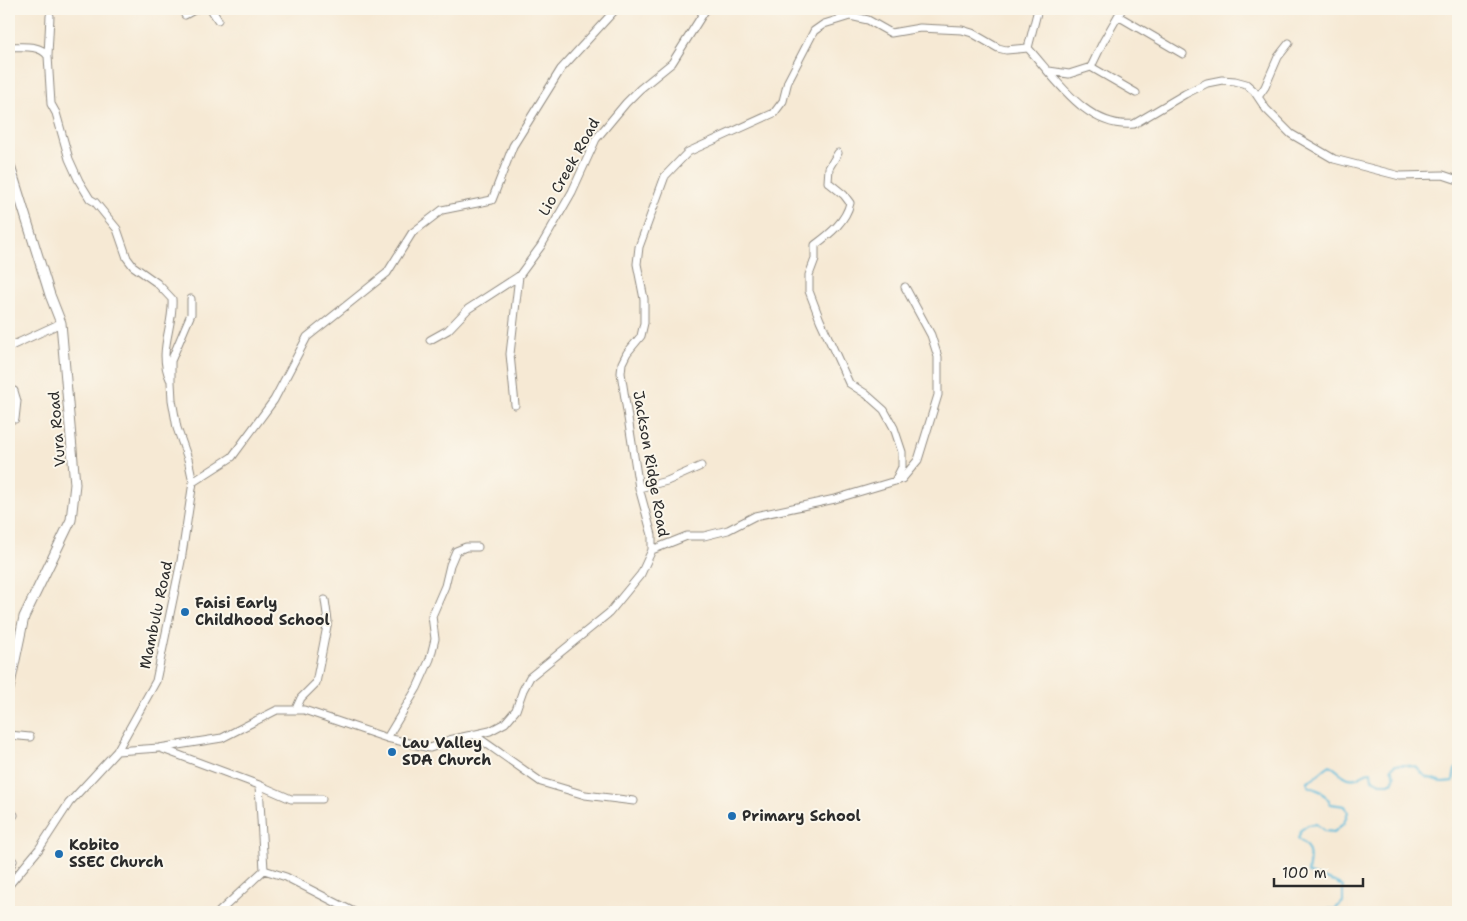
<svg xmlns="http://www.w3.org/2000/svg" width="1467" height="921" viewBox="0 0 1467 921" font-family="'Shantell Sans',sans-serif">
<rect width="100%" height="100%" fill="#fbf7ec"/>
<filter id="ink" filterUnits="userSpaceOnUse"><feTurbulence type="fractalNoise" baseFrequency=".02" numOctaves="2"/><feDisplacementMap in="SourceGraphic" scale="10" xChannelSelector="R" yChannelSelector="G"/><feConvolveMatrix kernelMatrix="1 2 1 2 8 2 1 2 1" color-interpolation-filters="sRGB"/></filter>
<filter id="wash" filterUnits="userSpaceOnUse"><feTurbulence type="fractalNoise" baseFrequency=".0096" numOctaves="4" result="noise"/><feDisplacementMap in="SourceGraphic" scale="20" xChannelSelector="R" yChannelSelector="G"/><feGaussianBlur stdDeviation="1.12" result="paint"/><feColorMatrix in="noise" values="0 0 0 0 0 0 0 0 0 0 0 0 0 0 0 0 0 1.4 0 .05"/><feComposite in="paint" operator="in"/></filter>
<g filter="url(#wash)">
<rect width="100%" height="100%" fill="#f6e9d4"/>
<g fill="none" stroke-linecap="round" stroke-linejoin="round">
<path stroke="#5ebbdc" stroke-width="2" d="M1308,912l4,-3h23l8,-7v-15c-11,-9 -23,-8 -35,-14 2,-16 5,-24 -10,-34l3,-9 7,-5 8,-1 9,7 9,1 10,-9 4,-11 -3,-6 -14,-2 -9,-12 -14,-6v-5c9,-4 14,-11 22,-16 9,6 17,18 29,12 5,-3 6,-5 12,-5l1,7 9,4h11l3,-7 -4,-8 4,-3h11l10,2 10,10 17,5 10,-1 2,-11 3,-4"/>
</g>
</g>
<g filter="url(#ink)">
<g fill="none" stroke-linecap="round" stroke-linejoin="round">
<g stroke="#908a80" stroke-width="9">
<path id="minor" d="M211,9l7,11
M185,15l11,-6
M1118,16l65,38
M9,47c12,0 31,-3 39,9l3,48 5,9 13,46 10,22 11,18 5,3 22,27 10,29 6,8 24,17 15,16c2,28 -15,52 -2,80
M1028,48c28,31 59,81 106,76l51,-30 22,-11 15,-3 13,1 11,3 8,7 12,18 25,25 43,25 66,17 43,-1 15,5
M1028,48l10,-39
M48,55l2,-39
M1091,67l45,26
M1049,71l20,3 22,-7 12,-25 19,-33
M1258,97l7,-10 13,-30 11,-14
M838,153l-9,15 -1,14 16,13 6,8c-4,18 -20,31 -35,42v14l-6,16v16l11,29 29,63 17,11 18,16 10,18 8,24v15l-7,14
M430,340l18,-10 20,-21 51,-33 22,-30 31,-54 24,-53 30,-36 14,-14 32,-26 34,-54
M9,347l52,-24
M9,393l5,-2 3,10 -2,18
M515,405l-5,-51 9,-78
M193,482l39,-25 42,-57 33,-63 80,-64 25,-40 30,-23 50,-10 21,-54 48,-77 55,-60
M639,488l28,-7 34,-15
M652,550l35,-14h17l24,-6 27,-14 80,-17 67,-20 16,-19 20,-65v-38l-7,-22 -26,-48
M9,643l8,1
M296,709l5,-11 15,-15 12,-62 -3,-21
M473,734l68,48 44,13 49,6
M9,735l21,2
M387,738l30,-50 13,-29 5,-20 -3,-23 13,-30 5,-21 6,-14 10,-4h12
M160,748l99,37 32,14h31
M117,751l42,-3 63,-10 55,-28h27l83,28 43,10 9,-3 10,-5 41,-9 15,-8 11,-13 7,-20 7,-13 79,-64 32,-39 11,-24v-15l-13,-47 -18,-115 1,-10 5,-10 14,-17 3,-13v-24l-7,-35 2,-17 26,-71 23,-24 86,-39 9,-12 5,-20 26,-50 10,-7 26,-8 18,4 23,13 29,-5 42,2 10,3 26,15 8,2 22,-2
M259,785l5,85
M9,815h5
M9,869l4,-8
M9,885l30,-36 30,-46 48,-52 39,-70 25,-120 12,-79 -5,-23 -11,-31 -5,-28 -1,-18v-21l20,-47v-15
M219,912l45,-42 22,7 68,35
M952,912h56"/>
</g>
<g stroke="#908a80" stroke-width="11">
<path id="tertiary" d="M9,163l41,132 11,28 14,161 -4,36 -47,97 -15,72"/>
</g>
<use href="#minor" stroke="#fff" stroke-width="7"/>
<use href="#tertiary" stroke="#fff" stroke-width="9"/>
</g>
</g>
<g fill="#1f6fb2" stroke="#fbf7ec" stroke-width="2">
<circle cx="185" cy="612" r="5"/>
<circle cx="392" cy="752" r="5"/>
<circle cx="732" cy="816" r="5"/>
<circle cx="59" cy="854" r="5"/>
</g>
<g text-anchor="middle" stroke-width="4" stroke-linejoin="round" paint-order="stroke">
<g font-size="15" fill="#2b2b2b" stroke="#fbf7ec">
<text transform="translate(569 167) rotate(-61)" y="5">Lio Creek Road</text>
<text transform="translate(57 429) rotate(-95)" y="5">Vura Road</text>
<text transform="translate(651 464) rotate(80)" y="5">Jackson Ridge Road</text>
<text transform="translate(156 615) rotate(-78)" y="5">Mambulu Road</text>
</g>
<g font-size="15" font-weight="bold" fill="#2b2b2b" stroke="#fbf7ec" text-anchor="start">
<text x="195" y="608">Faisi Early<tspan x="195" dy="17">Childhood School</tspan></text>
<text x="402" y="748">Lau Valley<tspan x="402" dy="17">SDA Church</tspan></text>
<text x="742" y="821">Primary School</text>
<text x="69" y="850">Kobito<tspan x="69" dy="17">SSEC Church</tspan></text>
</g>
</g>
<rect width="1467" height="921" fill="none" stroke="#fbf7ec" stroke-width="30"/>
<path d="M1274 878v8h89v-8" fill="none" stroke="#2b2b2b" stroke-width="2.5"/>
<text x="1282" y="878" font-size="15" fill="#2b2b2b" stroke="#fbf7ec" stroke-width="4" paint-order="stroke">100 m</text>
</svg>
